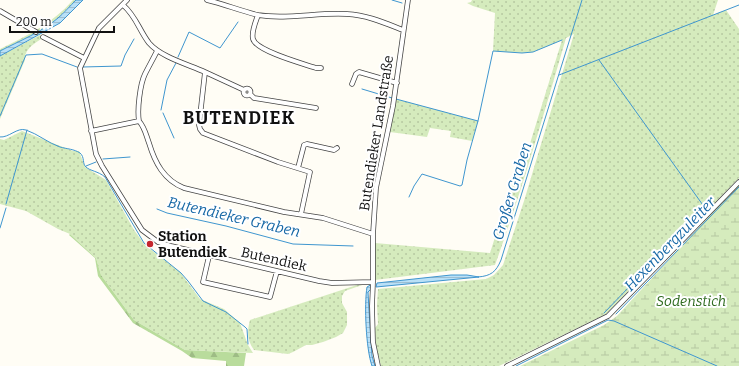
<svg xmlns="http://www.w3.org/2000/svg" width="739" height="366" viewBox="0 0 739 366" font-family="Bitter,serif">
<defs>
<pattern id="grass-dots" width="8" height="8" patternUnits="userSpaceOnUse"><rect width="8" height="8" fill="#d5ebbd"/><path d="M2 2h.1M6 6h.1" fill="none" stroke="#b6c8a1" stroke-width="1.8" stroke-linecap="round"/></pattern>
<pattern id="forest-firs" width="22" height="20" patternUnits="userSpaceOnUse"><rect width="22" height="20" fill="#b9dc9c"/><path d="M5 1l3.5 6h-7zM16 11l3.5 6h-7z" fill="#9ebc85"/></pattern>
<pattern id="wetland-marsh" width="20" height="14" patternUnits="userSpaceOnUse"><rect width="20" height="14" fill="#d5ebbd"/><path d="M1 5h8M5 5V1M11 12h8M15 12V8" fill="none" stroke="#b6c8a1"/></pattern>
<pattern id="water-rules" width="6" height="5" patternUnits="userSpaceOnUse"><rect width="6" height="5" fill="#b9e0f7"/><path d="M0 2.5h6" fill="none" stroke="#9ebfd3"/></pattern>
</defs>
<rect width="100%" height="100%" fill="#fffdf5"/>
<path fill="url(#grass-dots)" d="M73,0h3l-18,18 -8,6 -18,11 -32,16v-2c27,-13 53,-26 73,-49z
M472,0h246l-5,15 13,-5 13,19v149l-133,136 -107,52h-118l-5,-20 -1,-18 3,-4 -1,-19 1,-16 108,-10 8,-4 9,-10 21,-64 50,-167 -8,4c-22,76 -44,152 -71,227l-120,15v-37l115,10 26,-82 7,-5 39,-126 -29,12 -11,1 -29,-2 2,-38 -22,-7 -6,-3 4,-1z
M40,35l3,3c-8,5 -19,11 -18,22l-25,59v-63z
M396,99l82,22 -6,20 -22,-4 1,-6 -21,-3 -3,9 -37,-5z
M22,131l51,20h6l6,16 21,13 28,50 11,15 35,27 20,27 24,10 16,14 8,22 5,8 -68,-3 -51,-30 -33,-45 -5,-17 -26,-24 -12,-5 -32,-18 -26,-7v-65l4,1z
M357,285h5l-17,6 -3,5v7l5,9v13l-4,8 -7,4 -13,5 -11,3h-6l-13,7 -5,2 -34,-4c-7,-9 -7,-19 -4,-30z"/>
<path fill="url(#forest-firs)" d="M70,234l26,24 5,17 33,45 51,30 61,3 -2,13h-18v-5l-34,-3 -10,-7 -49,-28 -35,-47 -3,-18 -26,-23z"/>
<path fill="url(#wetland-marsh)" d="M739,184v182h-219l84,-41 13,-9z"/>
<path fill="url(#water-rules)" stroke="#3f96cf" d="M76,0h7l-23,23 -60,33v-5c19,-10 42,-19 58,-33 6,-5 12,-12 18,-18z
M451,275h16l12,2 -103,10 1,-4z
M372,284v4l-4,4 1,18 3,46 3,10h-3c-6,-17 -8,-61 -5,-79z"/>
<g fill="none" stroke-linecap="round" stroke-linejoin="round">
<path stroke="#3f96cf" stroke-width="1" d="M392,0l10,3
M178,57l11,-25 31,16 18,-26
M599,60l106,148 -101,105
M83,67l38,-1 4,-11 9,-16
M559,75l180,-70
M362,89l30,9
M396,99l82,22 -11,39 -5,25 -2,1 -38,-12 -8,12 -5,11
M161,110l6,-30 9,-17
M163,113l11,25
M0,116l26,-61 16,-1 35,13
M478,121l15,-70 29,2 11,-1 29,-12
M0,137c9,1 17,-10 26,-7 12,4 22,13 34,17 7,2 14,2 20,6 5,4 2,11 6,14 4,4 12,4 19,10l39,66 37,30 7,8 15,20 23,11 19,15 2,2 1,15
M103,159l27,-2
M86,166l10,-4
M6,204l21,-74
M157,209l10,4 59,13 67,18 60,2
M0,228l6,-20
M478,277c13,-1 18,-5 23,-17l81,-260
M616,314l123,-127
M516,366l92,-46 6,1 103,45"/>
<g stroke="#444" stroke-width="5.5">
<path id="street" d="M127,0l-28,28 -19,40 16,86 6,12 40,64 16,12 13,4 148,35 13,2 41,-1
M207,0c17,4 34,11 51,15 29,5 60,-3 89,-1 20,1 38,9 56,16
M123,5c13,11 16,25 26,38 12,14 38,21 56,29l-6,53 1,4 3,4 75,29 32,10 -9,42
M0,11l36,21
M258,15c-2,6 -7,17 -5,24 3,12 51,25 63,29h5
M43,37l41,21
M205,72l39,18
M352,84l4,-10 3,-2 38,11
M243.5 92a3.5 3.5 0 1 1 7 0a3.5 3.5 0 1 1-7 0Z
M250,94l4,4 62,10
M139,121c-2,-11 1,-37 6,-47 4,-8 8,-15 12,-23
M91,131l48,-10c6,7 7,14 10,22 6,20 15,37 35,45l100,24 39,6 50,16
M298,168l6,-23 3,-1 27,6 3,-2
M209,256l-6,26 67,15 7,-26
M378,366l-5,-24 -1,-36 1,-24v-48l3,-46 17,-82 15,-106
M507,366l101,-50 131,-134"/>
</g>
<use href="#street" stroke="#fff" stroke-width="4"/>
</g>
<circle fill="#c4262e" stroke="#fff" stroke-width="1.5" cx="150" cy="244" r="4"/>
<g text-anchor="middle" stroke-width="4" stroke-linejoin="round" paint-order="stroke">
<g font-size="14" fill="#111" stroke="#fff">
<text transform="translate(376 133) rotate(-81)" y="5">Butendieker Landstraße</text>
<text transform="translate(274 259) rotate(13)" y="5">Butendiek</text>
</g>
<g font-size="14" font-weight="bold" fill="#111" stroke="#fff" text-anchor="start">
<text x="158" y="241">Station<tspan x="158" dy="16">Butendiek</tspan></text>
</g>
<g font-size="14" font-style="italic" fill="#2f6b1f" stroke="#fff">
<text x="691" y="306">Sodenstich</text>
</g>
<g font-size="15" font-style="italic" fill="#1768a6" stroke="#fff">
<text transform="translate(512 191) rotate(-73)" y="5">Großer Graben</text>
<text transform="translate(234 217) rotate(13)" y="5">Butendieker Graben</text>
<text transform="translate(670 244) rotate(-46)" y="5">Hexenbergzuleiter</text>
</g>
<g font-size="18" font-weight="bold" letter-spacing="1" fill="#111" stroke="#fff">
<text x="239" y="124">BUTENDIEK</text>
</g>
</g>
<path d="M10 26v6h104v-6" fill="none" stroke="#111111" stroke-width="2"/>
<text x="16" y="26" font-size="12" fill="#111111" stroke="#ffffff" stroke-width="3" paint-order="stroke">200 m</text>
</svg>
